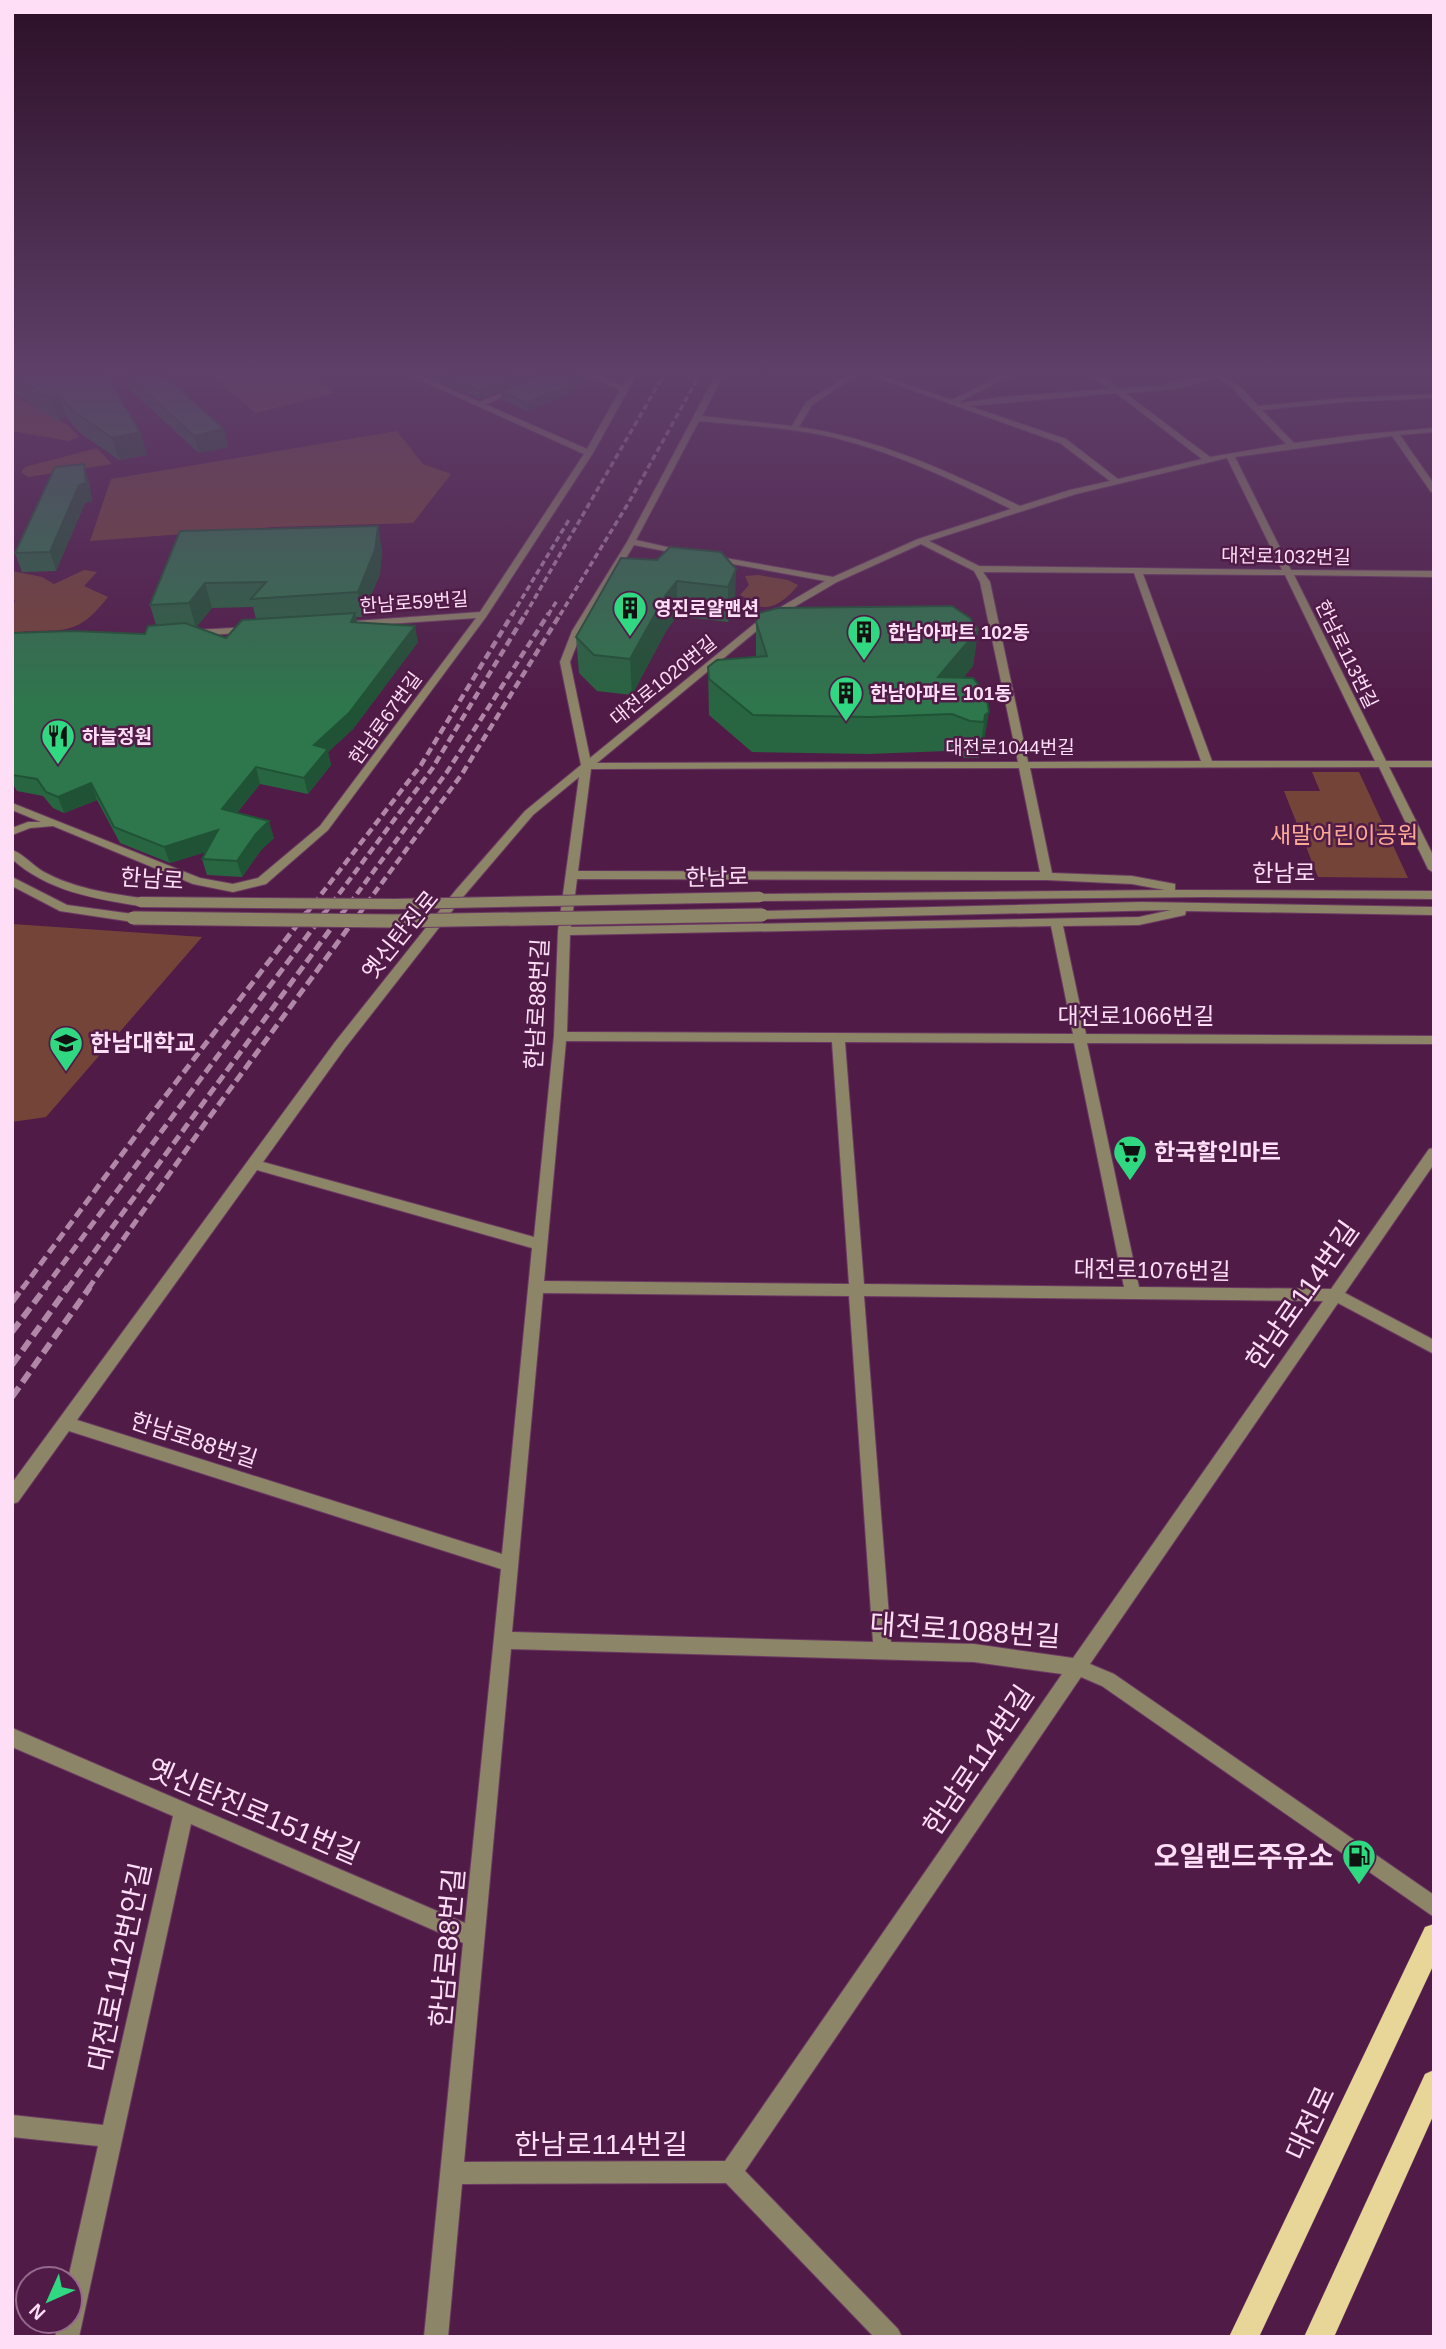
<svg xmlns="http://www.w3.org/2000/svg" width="1446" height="2349" viewBox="0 0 1446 2349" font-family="Arial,'Noto Sans KR',sans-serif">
<rect width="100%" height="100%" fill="#501c47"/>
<path fill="#754438" d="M212,376h100l22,17 -78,20z
M12,395l56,30 11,12 -10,4 -57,-10z
M397,431l26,33 28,10 -38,49 -138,4 -185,14 21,-62z
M97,448l15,16 -84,13 -7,-5 4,-5z
M84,570l13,2 -13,14 24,11c-35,45 -48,29 -96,36v-25l3,-7 -3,-3v-27l30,6 12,7z
M758,575l30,5 10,5c-9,12 -27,29 -44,19 -5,-2 -8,-7 -14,-9l9,-10 -4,-9z
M1312,772h47l49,106 -90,-1 -34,-86h36z
M12,924l190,13 -156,180 -34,5z"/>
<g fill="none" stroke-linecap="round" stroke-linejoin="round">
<g stroke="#6c3b63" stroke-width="2">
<path id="lane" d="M541,376h10l-69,30 -7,-2z"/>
</g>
<g stroke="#6c3b63" stroke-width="2">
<path id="street" d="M411,376h10l166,73 33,-59 -30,-14h10l23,10 5,-10h8l-43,77 -107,164 -158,213 -62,54 -33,8 -40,-8 -140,-58 -23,2 -18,7v-7l16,-6h13l-29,-12v-7l188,75 33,6 25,-6 62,-52 156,-208 -132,9 -5,-3 2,-2 139,-10 104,-158z
M715,376h8l-21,40 90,10 14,-24 41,-26h9l-44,29 -13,22c78,11 151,45 221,79l50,-16 40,-9 -50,-38 -188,-67h11l69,24 48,-24h10l-51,26 3,1 39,-6 109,-8 -20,-13h13l16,12 40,-2 43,-10h11c-23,15 -60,15 -88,17l85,64 76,-13 -57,-59 -15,-9c20,0 31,16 44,30l86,-8 90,-4v4l-90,4 -82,8 32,33 61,-8 79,-7v4l-34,3 34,49v8h-3l-39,-56 -157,21 56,113 143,1v6l-140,-2 92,186h48v6h-45l45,90v16l-6,-4 -49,-102 -349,1 22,105 80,3 43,8v6l259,1v8l-231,-2 -443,4 -4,-1v-6l409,-4 -33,-6 -85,-4 -470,-1 -6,48 568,-10 32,-7 -409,9 -6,-4 6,-4 380,-9 292,5v8l-248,-4 -1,4 -46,10 -76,1 23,108 348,2v8l-347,-1 52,244 192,2 98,-140 5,-1v16l-89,129 89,47v14l-96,-51 -248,361 24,10 320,221v22l-332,-231 -21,-9 -336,494 153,158 4,8h-28l-148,-154 -264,1 -14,153h-24l39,-394 -272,-119 -112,513h-24l4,-16h11l-2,-42 30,-133 -86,-9v-22l91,10 70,-309 -161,-69v-19l453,195 36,-354 -432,-138 -51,71 -6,2v-21l323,-441 120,-151 70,-80 56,-46 -21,-103 12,-31 55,-89zM1116,393l86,66 -84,20 -52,-40 -97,-33zM699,421c41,4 83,6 123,14 66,14 129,44 189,74l-93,30 -85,38 -125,-22 -2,2 5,3 114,21 -66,39 -169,138 -20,-96 12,-31 52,-86 51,10 4,-3 -53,-12zM1227,458l55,112 -303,-4 -50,-25 147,-47zM921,544l53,27 6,11 38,180 -421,1 168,-139 72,-42zM983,572l151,1 67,188 -173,1 -38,-180zM1143,574l142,1 90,186h-163zM1019,768l21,104 -462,-1 13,-102zM579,777l-21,154 -4,105 -20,201 -271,-75 82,-114 118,-151 70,-82zM1051,926l22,108 -506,-2 3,-97zM566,1041l266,1 17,242 -305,-3zM845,1042l229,1 50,244 -260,-3zM257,1170l275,78 -30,306 -425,-134zM543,1293l306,3 24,346 -361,-10zM864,1296l459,5 -250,357 -99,-14 -83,-2zM511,1649l463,13 88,12 -337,487 -261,1z
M251,627l5,3 -2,2 -60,4 -5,-3 5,-3z
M12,850c12,4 21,16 32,22 29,16 63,21 96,26l6,4 -6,4c-45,-7 -93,-15 -128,-47z
M12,877l55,28 66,9 6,4 -6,4 -73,-11 -48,-25z"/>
</g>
<g stroke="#6c3b63" stroke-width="1">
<path id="primary" d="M1434,1924v40l-175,373h-30l196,-410z
M1434,2070v44l-100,223h-30l121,-263z"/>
</g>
<use href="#lane" fill="#8d8567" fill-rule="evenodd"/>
<use href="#street" fill="#8d8567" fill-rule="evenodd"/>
<use href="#primary" fill="#e7d697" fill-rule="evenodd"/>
<path stroke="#b187a8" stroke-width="3.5" stroke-dasharray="6 3.5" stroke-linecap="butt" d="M512,615l58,-97
M525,615l138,-239
M548,615l10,-16
M560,615l69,-113 70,-126"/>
<path stroke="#b187a8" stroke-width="4.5" stroke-dasharray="8 4.5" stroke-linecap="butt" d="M306,914l115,-149 92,-152
M324,914l108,-145 94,-156
M342,914l105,-142 102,-159
M359,914l103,-140 99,-161"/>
<path stroke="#b187a8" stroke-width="5" stroke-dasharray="10 5" stroke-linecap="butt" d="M22,1289l135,-182 150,-195
M44,1289l281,-377
M67,1289l276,-377
M88,1289l118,-167 154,-210"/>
<path stroke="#b187a8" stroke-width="6" stroke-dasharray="12 6" stroke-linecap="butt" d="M12,1302l11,-15
M12,1332l34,-45
M12,1365l56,-78
M12,1397l78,-110"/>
<g stroke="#6c3b63" stroke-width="12" stroke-linecap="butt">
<path id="street-bridge-far1" d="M140,902l255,2 365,-7"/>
</g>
<g stroke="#6c3b63" stroke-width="15" stroke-linecap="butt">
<path id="street-bridge" d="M133,918l261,3 368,-6"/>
</g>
<use href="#street-bridge-far1" stroke="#8d8567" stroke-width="10"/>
<use href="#street-bridge" stroke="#8d8567" stroke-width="13"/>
</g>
<path fill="#286541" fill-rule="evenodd" d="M12,376h95l33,56 7,23 -28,5 -39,-27 -15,-17 -6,6 -47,-30z
M125,376h40l59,53 4,18 -29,6 -71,-65z
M427,376h108l-55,23z
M537,376h49l-18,19 -41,16 -25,-11 -1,-8z
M89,482l3,19 -7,2 -29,68 -34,1 -7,-19z
M180,531l202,19 -2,24 -18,43h-6l1,5 61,20 -65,87 -25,23 3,13 -23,29 -48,-10 -23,29 37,25 -13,12 -19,27 -35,-2 -5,-16 3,-7 -35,11 -50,-20 -23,-43 -33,13 -11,-5 -10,-12 -26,-5 -5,-8v-150l133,1 11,-9 -6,-20zM253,607l3,12 -30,19 -30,-11 16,-19z
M721,552l14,52 -7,18 -51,-6 -11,15 -34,64 -35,-4 -18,-18 -3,-36 81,-77z
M756,622l222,8 -5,36 -10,12 23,16 -3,54 -3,3 -1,7h-14l-18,-7 -79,3 -116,-2 -43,-37 -1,-48 48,-10z"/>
<path fill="#205335" d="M515,376h20l-55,23 -1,-8z
M578,376h8l-18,19 -41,16 -1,-8z
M58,394l7,22 -6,6 -8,-23z
M224,429l4,18 -29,6 -5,-17z
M140,432l7,23 -28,5 -7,-22z
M84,464l5,18 3,19 -7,2 -29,68 -6,-19z
M378,526l4,24 -2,24 -18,43 -4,-25z
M736,569l-1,35 -7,18v-35z
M677,581v35l-11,15 -34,64 -2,-36 35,-63z
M205,583l7,25 -16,20 -7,-25z
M355,613l3,15 -7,-6z
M415,626l3,16 -65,87 -25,23 3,13 -23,29 -4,-16 10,-33z
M978,630l-5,36 -39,47 4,-36z
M989,712l-6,36 -3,3 5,-36z
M256,767l4,17 -33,41 -5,-16z
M91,783l6,17 -33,13 -6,-16z
M269,821l5,17 -13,12 -19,27 -5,-16 19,-27z
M218,830l5,17 -53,16 -6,-16z"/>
<path fill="#2e764c" stroke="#205335" stroke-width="2" d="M14,376h93l33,56 -28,6 -39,-27 -15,-17 -7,5z
M129,376h36l59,53 -30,7z
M445,376h70l-36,15z
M537,376h41l-11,11 -41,16 -25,-11z
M84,464l2,19 -7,2 -29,67 -35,1 40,-86z
M378,526l-3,24 -17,42 -107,7 15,-17 -61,1 -16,20 -39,2 30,-74z
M670,547l51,5 15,17 -8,18 -51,-6 -12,15 -35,63 -36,-4 -18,-18 45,-79 36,2z
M952,606l18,12 8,12 -40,47 35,1 13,16 3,18 -4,3 -1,7 -14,-1 -18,-7 -81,3 -118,-2 -44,-36 -1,-12 9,-7 50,-4 -11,-34 3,-9 19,-5z
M355,613l-4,9 64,4 -66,87 -35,32 14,4 -24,29 -48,-11 -34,42 47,12 -13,13 -19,27 -35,-2 16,-29 -54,17 -50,-20 -23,-44 -33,14 -12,-5 -9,-13 -25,-4v-142l61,-2 72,3 3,-8 37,-3 41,15 16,-18z"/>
<linearGradient id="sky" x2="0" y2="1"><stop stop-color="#2c0f27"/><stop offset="0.53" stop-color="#5e4069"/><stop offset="1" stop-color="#5e4069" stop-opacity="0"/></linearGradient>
<rect width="1446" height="705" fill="url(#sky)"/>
<defs>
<g id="building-pin" transform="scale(1.75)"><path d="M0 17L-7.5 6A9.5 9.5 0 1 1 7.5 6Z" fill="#31d882" stroke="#501c47"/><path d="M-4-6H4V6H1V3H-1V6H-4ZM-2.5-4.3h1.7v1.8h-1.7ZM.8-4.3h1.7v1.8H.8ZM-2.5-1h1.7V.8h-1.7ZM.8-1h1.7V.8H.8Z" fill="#111"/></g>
<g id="restaurant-pin" transform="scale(1.75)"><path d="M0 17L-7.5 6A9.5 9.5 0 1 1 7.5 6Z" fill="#31d882" stroke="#501c47"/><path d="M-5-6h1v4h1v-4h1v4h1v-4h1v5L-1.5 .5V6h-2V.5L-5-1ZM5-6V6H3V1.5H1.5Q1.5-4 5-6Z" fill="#111"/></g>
<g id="university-pin" transform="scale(1.75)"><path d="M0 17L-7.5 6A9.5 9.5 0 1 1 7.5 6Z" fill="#31d882" stroke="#501c47"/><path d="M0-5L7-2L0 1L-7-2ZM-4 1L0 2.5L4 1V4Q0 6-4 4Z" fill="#111"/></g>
<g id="supermarket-pin" transform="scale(1.75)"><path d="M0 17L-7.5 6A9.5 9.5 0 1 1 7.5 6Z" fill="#31d882" stroke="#501c47"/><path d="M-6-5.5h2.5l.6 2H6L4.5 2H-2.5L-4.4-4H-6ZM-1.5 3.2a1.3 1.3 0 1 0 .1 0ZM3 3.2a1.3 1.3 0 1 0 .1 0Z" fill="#111"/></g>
<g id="fuel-pin" transform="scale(1.75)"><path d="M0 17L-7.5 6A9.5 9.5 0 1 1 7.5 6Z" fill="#31d882" stroke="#501c47"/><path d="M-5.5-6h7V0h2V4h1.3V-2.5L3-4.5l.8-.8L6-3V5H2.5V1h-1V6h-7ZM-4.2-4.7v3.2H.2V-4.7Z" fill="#111"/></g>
</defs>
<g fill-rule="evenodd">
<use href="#building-pin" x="630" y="608"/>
<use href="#building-pin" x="864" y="632"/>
<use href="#building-pin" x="846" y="693"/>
<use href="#restaurant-pin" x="58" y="736"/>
<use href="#university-pin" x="66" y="1043"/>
<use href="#supermarket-pin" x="1130" y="1152"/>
<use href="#fuel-pin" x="1359" y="1856"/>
</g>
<g text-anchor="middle" stroke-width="5" stroke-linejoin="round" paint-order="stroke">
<g font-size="19" fill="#feddf6" stroke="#501c47">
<text transform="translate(1286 556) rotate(1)" y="7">대전로1032번길</text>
<text transform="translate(414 602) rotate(-4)" y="7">한남로59번길</text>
<text transform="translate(1347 654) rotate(64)" y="7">한남로113번길</text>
<text transform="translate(663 680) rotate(-39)" y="7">대전로1020번길</text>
<text transform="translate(385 718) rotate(-54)" y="7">한남로67번길</text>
<text x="1010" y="754">대전로1044번길</text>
</g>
<g font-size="19" font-weight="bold" fill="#feddf6" stroke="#501c47" text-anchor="start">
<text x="654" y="615">영진로얄맨션</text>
<text x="888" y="639">한남아파트 102동</text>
<text x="870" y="700">한남아파트 101동</text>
<text x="82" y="743">하늘정원</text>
</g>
<g font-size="23" fill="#fca994" stroke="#501c47">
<text x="1344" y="843">새말어린이공원</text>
</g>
<g font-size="23" fill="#feddf6" stroke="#501c47">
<text x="1284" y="881">한남로</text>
<text transform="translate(717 877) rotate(-1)" y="8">한남로</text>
<text transform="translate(152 879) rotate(4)" y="8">한남로</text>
<text transform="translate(400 935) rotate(-51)" y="8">옛신탄진로</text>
<text transform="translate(537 1004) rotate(-87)" y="8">한남로88번길</text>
<text x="1136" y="1024">대전로1066번길</text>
<text transform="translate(1152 1270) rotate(1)" y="8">대전로1076번길</text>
<text transform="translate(194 1440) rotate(18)" y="8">한남로88번길</text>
</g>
<g font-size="23" font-weight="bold" fill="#feddf6" stroke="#501c47" text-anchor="start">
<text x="90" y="1051">한남대학교</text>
<text x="1154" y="1160">한국할인마트</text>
</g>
<g font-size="28" fill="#feddf6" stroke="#501c47">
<text transform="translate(1302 1295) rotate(-55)" y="10">한남로114번길</text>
<text transform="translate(965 1630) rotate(4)" y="10">대전로1088번길</text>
<text transform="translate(978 1760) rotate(-56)" y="10">한남로114번길</text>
<text transform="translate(254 1811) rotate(23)" y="10">옛신탄진로151번길</text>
<text transform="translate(447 1948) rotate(-85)" y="10">한남로88번길</text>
<text transform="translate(119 1967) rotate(-78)" y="10">대전로1112번안길</text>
<text transform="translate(1310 2123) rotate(-65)" y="10">대전로</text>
<text x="601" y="2154">한남로114번길</text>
</g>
<g font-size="28" font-weight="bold" fill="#feddf6" stroke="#501c47" text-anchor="end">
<text x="1334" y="1866">오일랜드주유소</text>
</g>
</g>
<rect width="1446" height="2349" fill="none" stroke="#feddf6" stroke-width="28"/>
<g transform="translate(49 2300) rotate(225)"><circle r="33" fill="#501c47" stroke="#96698d" stroke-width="2"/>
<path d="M0-5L12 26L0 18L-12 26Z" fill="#31d882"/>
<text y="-10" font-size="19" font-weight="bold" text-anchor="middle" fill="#feddf6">N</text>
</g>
</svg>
